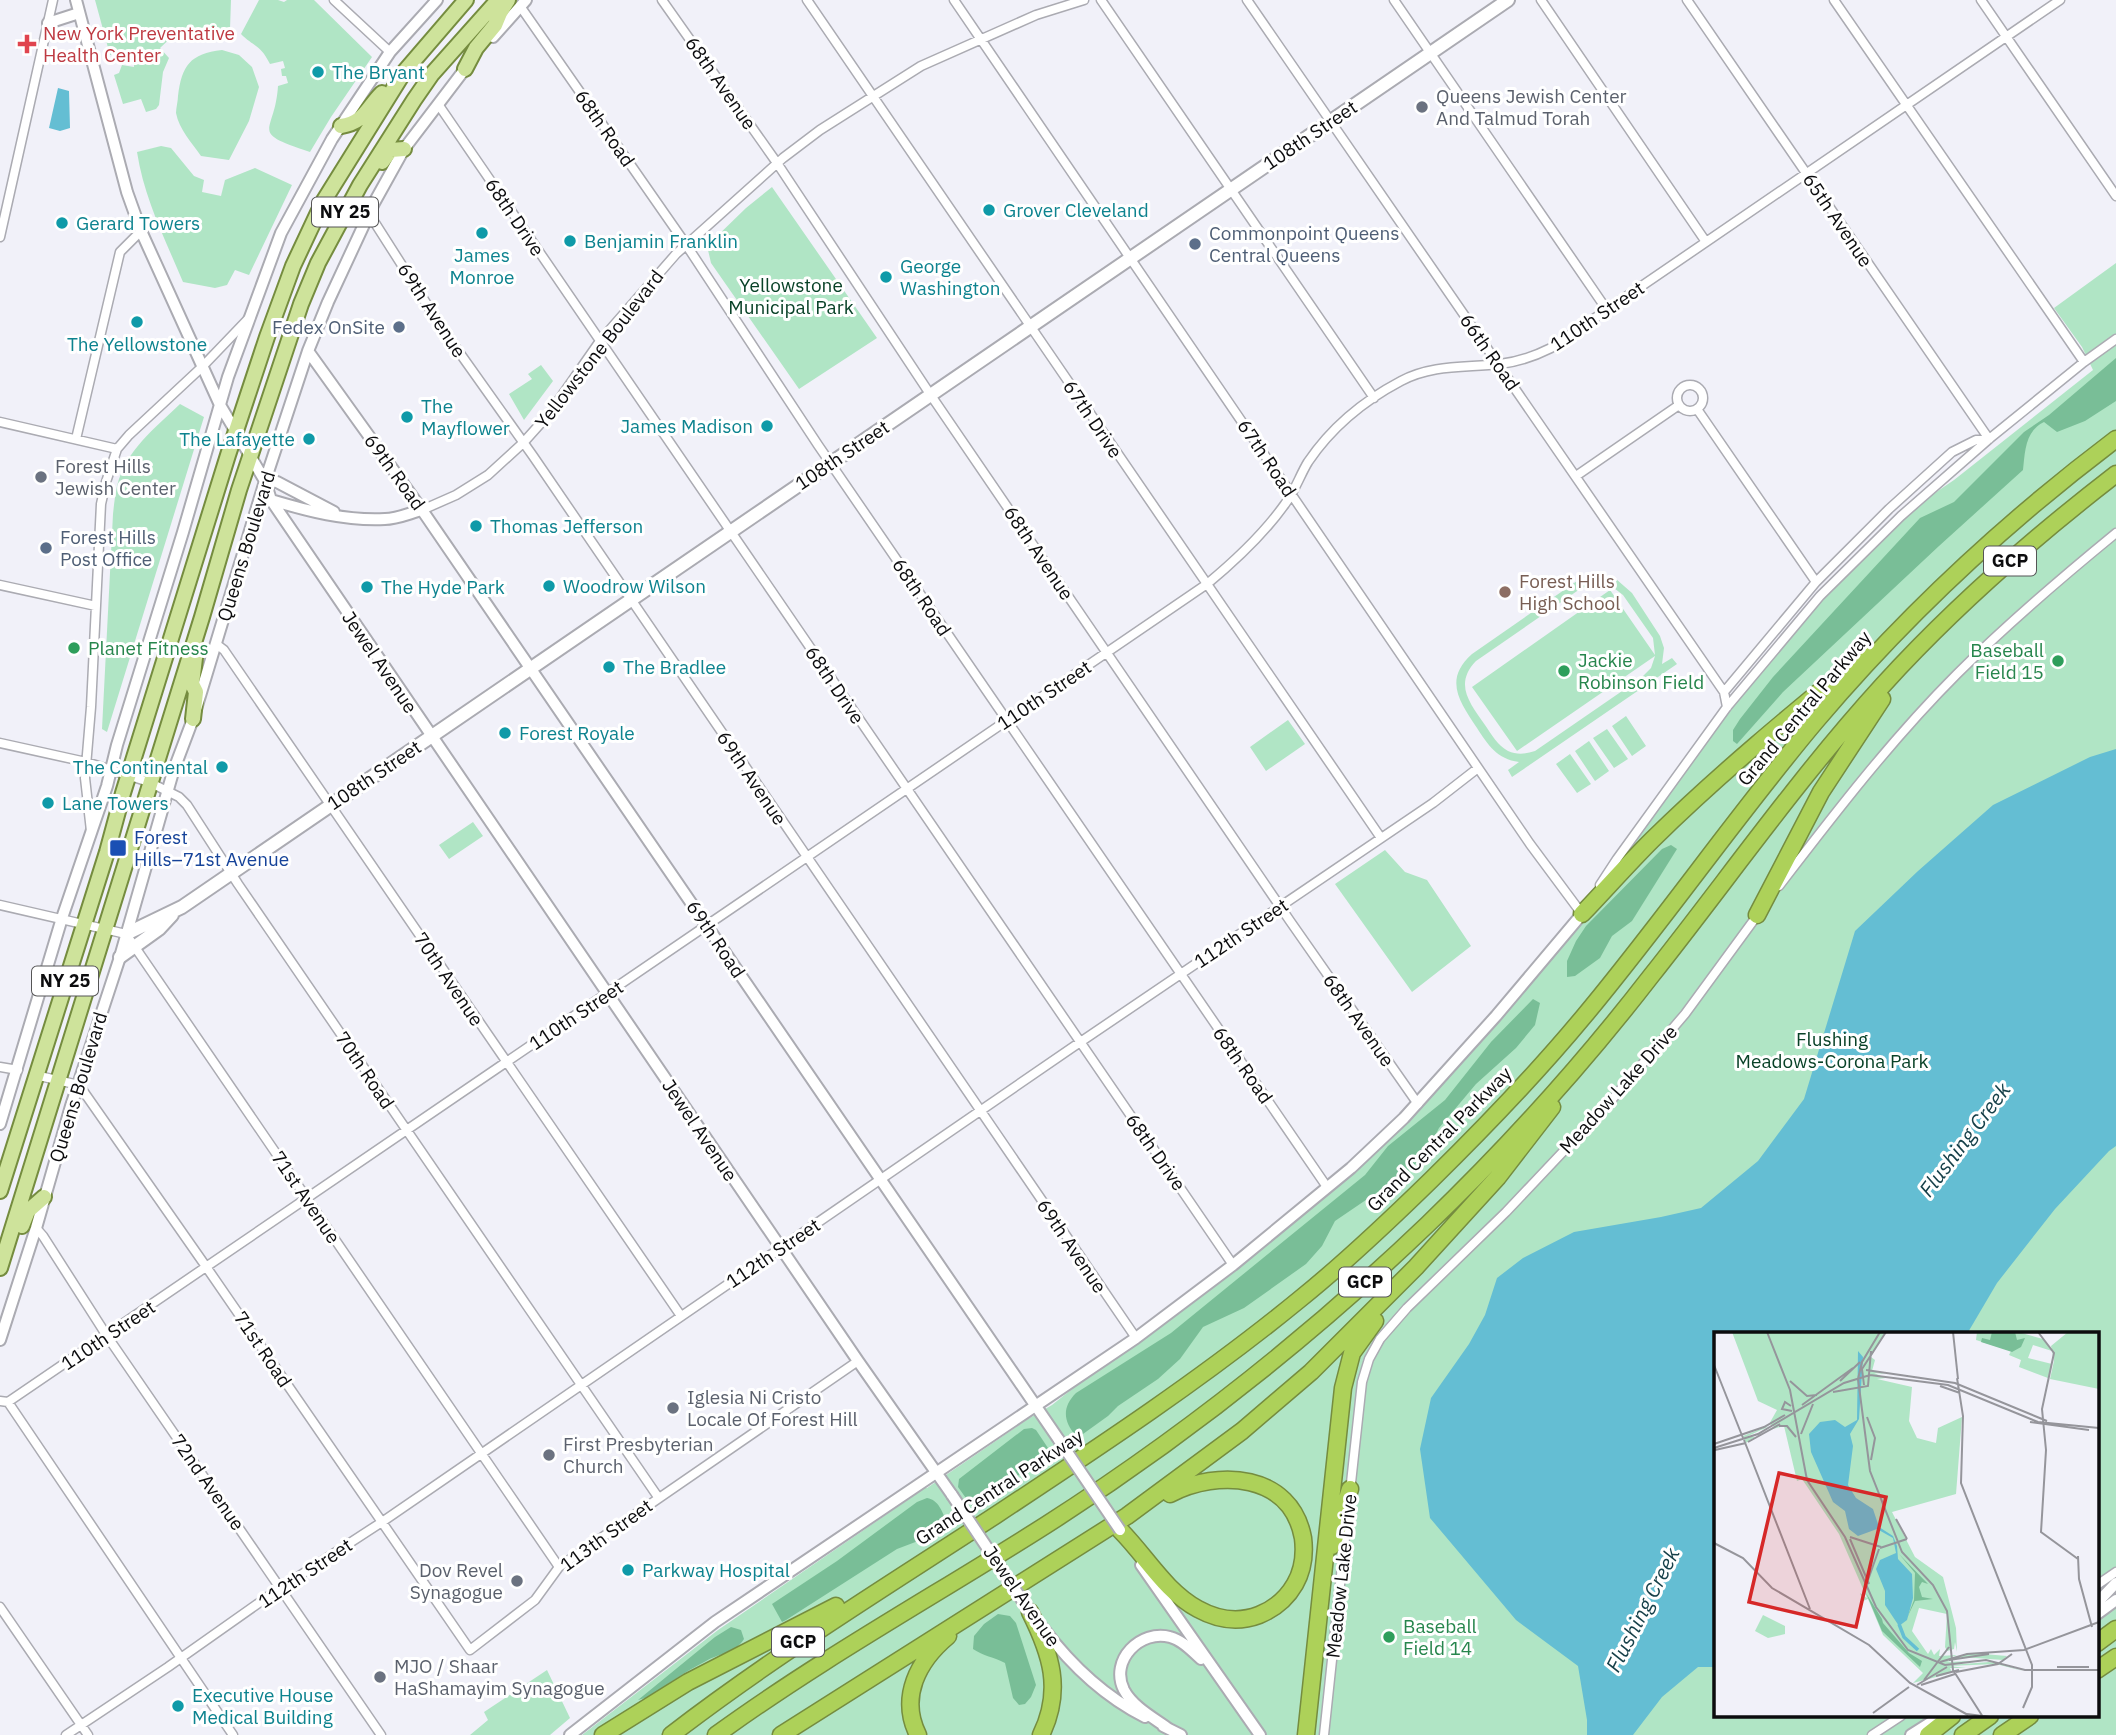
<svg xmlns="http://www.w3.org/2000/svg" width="2116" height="1735" viewBox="0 0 2116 1735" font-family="'IBM Plex Sans',sans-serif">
<rect width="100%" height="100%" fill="#f1f1f9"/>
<path fill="#b0e5c5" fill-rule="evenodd" d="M95,0h136l-1,29 -3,3 -18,1 -24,9 -9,-9 -16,15 9,10 -6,14 -4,33 -3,4 -10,3 -5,-13 -18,5 -9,-29 5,-2 3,-8 12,2v-7l-5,-5 -5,4 -7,-6 -7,2z
M259,0h19l6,2 3,-2h27l58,57 -41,60 -21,35c-63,-21 -35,-17 -32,-66l10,-3 -2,-7h-4l-1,-7 4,-1 -2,-7 -13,3c-10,-20 -16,-17 -29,-30z
M222,50l17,5 13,12 7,20 -10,34 -20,39 -28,-4c-9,-13 -22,-27 -25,-43 0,-5 2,-12 2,-17 4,-31 12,-42 44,-46z
M161,146l10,2 23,28 10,4 -2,12 19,4 4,-16 30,-12 37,17 -43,90 -14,-5 -8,15 -12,3 -32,-6c-18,-43 -39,-84 -46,-130z
M772,187l105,151 -78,51 -88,-126 -3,-13 2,-7 36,-35z
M2116,263v1472h-1534l136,-105 207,-142h2l101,-69 24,-14 320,-256 210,-235 145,-207 93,-111 81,-80 53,-36 139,-110 -11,-23 -28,-39zM1715,1334h382v382h-382z
M541,365l12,16 -29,39 -15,-26 23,-15 -4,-5z
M180,404l24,13 -97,315 -5,-3 11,-215c1,-9 2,-19 4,-28 9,-36 38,-58 63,-82z
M1599,575l17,4 16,14 28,43 4,12 -2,16 10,-6 5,6 -165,113 -4,-7 11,-8c-22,-3 -31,-17 -42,-34 -17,-26 -34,-48 -5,-74l105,-73zM1598,584l12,1 13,10 30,43 2,17 -45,-65 -138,97 45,64 138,-95 -4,12 -10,10 -106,73c-9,3 -18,4 -27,0 -11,-6 -16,-16 -23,-26 -14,-21 -32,-40 -9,-64l104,-72 10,-4z
M1626,716l20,30 -14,10 -20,-30z
M1288,720l17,24 -39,27 -16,-24z
M1607,729l21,30 -14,9 -21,-30z
M1589,741l20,30 -14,10 -20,-30z
M1570,754l21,30 -14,9 -21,-29z
M473,822l10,14 -34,23 -10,-14z
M1385,850l20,22 22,8 44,66 -59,46 -77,-108z
M547,1670l23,48 -20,17h-80l18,-15 -4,-8z"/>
<path fill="#79be97" d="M2116,358v43l-31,20 -28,11 -13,-10c-19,9 -19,30 -21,48l-84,76 -156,146 -46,52 -4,-3v-11l7,-11 33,-42 147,-159 34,-16 70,-70 25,-17z
M1671,845l6,4 -45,72 -20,15 -12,22 -25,18 -8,1v-16l9,-20 10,-15 76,-77z
M1533,999l7,4 -5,22 -19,23 -40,36 -37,44 -13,25 -19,19 -72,49 -13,25 -16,18 -62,44 -41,19 -23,32 -22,20 -40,27 -10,10 -25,18 -7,2c-13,-15 -14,-29 0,-43l95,-60 194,-158 23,-29 57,-46 46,-58z
M1032,1428l4,2 18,27 -13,10 -15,3 -23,16 -10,13 -20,9 -15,-21 1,-8 65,-50z
M927,1498c12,2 15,14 20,24l-2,4 -19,12 -29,11 -111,71 -4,2 -10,-18 65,-43 80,-59z
M998,1614l12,2 6,7 20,62 -5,12 -6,7 -6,1 -6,-7 -8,-35c-11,-6 -22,-7 -32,-14l1,-13 10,-12z
M731,1627l10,3 3,9c-10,15 -24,14 -38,22 -20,10 -38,23 -57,36l-11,3 77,-63z"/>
<path fill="#64bed3" d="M58,88l11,3 1,37 -10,3 -11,-3z
M2116,749v397l-7,5 -54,58 -58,74 -30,51h-252v333h-17l-36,30 -29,38h-46v-15l-9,-54 -62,-46 -86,-102 -10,-69 11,-51 38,-54 16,-29 12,-37 26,-20 51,-26 87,-15 40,-9 57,-47 46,-62 51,-168 63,-60 75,-66 97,-48z"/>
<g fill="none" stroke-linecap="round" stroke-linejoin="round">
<g stroke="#ababb2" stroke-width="11">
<path id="minor" d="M334,0l56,52
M662,0l115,163 153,231 360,527 128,183
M807,0l574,838
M954,0l576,844 52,70
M1101,0l273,398
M1247,0l477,692 3,15
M1394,0l213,310
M1541,0l165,242
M1687,0l302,439
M1834,0l250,362
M1981,0l135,196
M520,6l165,237 133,202 509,742
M438,104l795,1161
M368,218l7,5 67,105 91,128 603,882
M0,237l53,-237
M1677 398a13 13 0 1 1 26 0a13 13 0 1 1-26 0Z
M1697,409l119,173
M0,422l117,27
M76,439l44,-187 21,-21
M1576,476l103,-71
M422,510l34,-15 32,-20 35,-32 26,-29 51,-73 76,-87 107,-96 37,-28 101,-64 115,-51 48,-15
M0,585l96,21
M216,644l8,6 457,666
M1724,692l92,-110 73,-73 63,-57 24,-12 13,-1
M0,743l86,19 63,20 30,15 8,8 51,79 420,613
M91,831l-6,-53 6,-71 10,-203 5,-22 11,-33 12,-14 73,-68 47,-49
M1600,885l17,-26 110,-152 93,-111 81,-80 88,-77 95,-77 32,-23
M1779,886c56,-73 113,-147 178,-212 50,-50 104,-96 159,-141
M0,905l126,29 433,633
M0,1067l18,3
M35,1075l44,10 128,183 263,382 65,-50 24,-33 299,-206
M36,1228l7,8 64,100 274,399
M0,1401l8,1 225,333
M8,1402l1199,-818c29,-24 56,-49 78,-80 10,-13 15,-29 23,-42 23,-34 57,-62 93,-81 32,-17 65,-13 99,-17 18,-2 35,-8 51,-16l509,-348
M1350,1492l12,-110 7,-23 11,-20 27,-31 99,-96 103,-109 76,-89 74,-101
M2097,1585l19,-13
M0,1607l88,128
M66,1735l102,-68 105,-74 109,-71 691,-475 360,-244 45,-35
M1324,1735l23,-216
M1872,1735l29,-19"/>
</g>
<g stroke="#ababb2" stroke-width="14">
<path id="tertiary" d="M76,0l51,192 14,39 79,174 45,76 6,19 587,861 94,134
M48,23l31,-10
M493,37l33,-37
M308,351l114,159 637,930
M265,481l12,1 57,30
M271,500c37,11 74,21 114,19 12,0 25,-6 37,-9
M0,1124l62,-206 45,-132 10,-41 66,-213 45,-155 53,-144 51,-94 58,-87 47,-52
M0,1340l36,-112 35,-122 49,-149 53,-185 20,-53 72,-238 43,-130 20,-49 46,-99 30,-54 64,-84
M1141,1565l119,170
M2097,1603l19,-20
M2097,1614l19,-14
M1043,1628c28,37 60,68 102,89
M1163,1726l18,9
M1169,1729c-15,-11 -36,-22 -45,-39 -15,-30 17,-61 46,-53 12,3 22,14 31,22
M570,1735l145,-113 421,-284 97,-73 118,-97 53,-50 92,-102 86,-102
M1911,1735l30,-19"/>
</g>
<g stroke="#ababb2" stroke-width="16">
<path id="secondary" d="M126,934l56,-27 1326,-907
M120,957l39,-28 13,-14"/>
</g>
<g stroke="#758c3f" stroke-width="18">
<path id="primary" d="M465,69l11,-21 19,-23 5,-12 8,-13
M341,126c24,-4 25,-17 41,-33
M382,162l9,-12 13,-1
M193,719l3,-27 -4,-8 3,-26
M0,1191l107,-339 16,-59 105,-338 39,-118 26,-71 30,-64 81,-130 62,-72
M22,1226l6,-15 16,-14
M0,1268l202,-651 37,-127 62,-186 17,-41 42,-78 54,-85 18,-26 66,-74"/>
</g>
<g stroke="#758c3f" stroke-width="19">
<path id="motorway" d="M1582,914c23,-24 46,-50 70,-74 67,-66 140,-126 213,-186
M1757,915l64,-123 61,-93
M1120,1530c26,26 45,61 78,79 20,11 40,14 61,6 15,-6 28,-17 36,-31 8,-14 10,-30 8,-46 -12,-65 -85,-69 -133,-44
M1332,1546l18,-57
M1030,1612c21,42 33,78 11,123
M2097,1643l19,-14
M2097,1670l19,-13
M603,1735l85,-53 148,-76
M671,1735c104,-80 215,-148 325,-220 103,-68 209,-138 304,-216 46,-37 89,-78 131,-119 54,-53 106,-107 154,-165 80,-96 151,-199 231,-294 89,-105 190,-199 300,-282
M716,1735c106,-77 220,-140 330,-210 136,-87 265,-189 382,-301 80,-77 155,-160 223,-248 77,-97 148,-199 232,-291 71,-78 150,-147 233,-211
M781,1735l346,-219 115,-85 69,-59 105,-105 82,-90 54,-70
M918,1735c-19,-38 0,-74 30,-99
M1306,1735l37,-347 9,-35 23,-32
M1928,1735l24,-19
M1963,1735l27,-19
M2002,1735l28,-19"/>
</g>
<use href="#minor" stroke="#fff" stroke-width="8"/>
<use href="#tertiary" stroke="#fff" stroke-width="10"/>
<use href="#secondary" stroke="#fff" stroke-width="12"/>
<use href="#primary" stroke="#cee39b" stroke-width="14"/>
<use href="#motorway" stroke="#add159" stroke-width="16"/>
<g stroke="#ababb2" stroke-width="14" stroke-linecap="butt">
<path id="tertiary-bridge" d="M1059,1440l61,90
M952,1495l78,117"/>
</g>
<use href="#tertiary-bridge" stroke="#fff" stroke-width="10"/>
</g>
<path fill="#e0444e" stroke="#fff" stroke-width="2.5" d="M23.5 33.5h7v7h7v7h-7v7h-7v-7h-7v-7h7z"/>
<g fill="#0f9aa8" stroke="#fff" stroke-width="2.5">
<circle cx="318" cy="72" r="7"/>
<circle cx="989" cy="210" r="7"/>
<circle cx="62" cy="223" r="7"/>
<circle cx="482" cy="233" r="7"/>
<circle cx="570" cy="241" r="7"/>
<circle cx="886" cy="277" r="7"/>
<circle cx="137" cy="322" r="7"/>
<circle cx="407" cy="417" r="7"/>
<circle cx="767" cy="426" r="7"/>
<circle cx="309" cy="439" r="7"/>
<circle cx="476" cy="526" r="7"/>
<circle cx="549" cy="586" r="7"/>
<circle cx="367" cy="587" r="7"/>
<circle cx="609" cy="667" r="7"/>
<circle cx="505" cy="733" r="7"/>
<circle cx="222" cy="767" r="7"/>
<circle cx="48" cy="803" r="7"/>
<circle cx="628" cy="1570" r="7"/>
<circle cx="178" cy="1706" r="7"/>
</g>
<g fill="#6b7280" stroke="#fff" stroke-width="2.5">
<circle cx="1422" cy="107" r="7"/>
<circle cx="41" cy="477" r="7"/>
<circle cx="673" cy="1408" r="7"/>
<circle cx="549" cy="1455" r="7"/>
<circle cx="517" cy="1581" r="7"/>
<circle cx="380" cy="1677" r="7"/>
</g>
<g fill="#5c6f8a" stroke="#fff" stroke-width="2.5">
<circle cx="1195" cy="244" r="7"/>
<circle cx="399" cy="327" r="7"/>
<circle cx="46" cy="548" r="7"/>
</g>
<circle fill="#8d6e63" stroke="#fff" stroke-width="2.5" cx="1505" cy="592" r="7"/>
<g fill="#2e9e5b" stroke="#fff" stroke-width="2.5">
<circle cx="74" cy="648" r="7"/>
<circle cx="2058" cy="661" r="7"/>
<circle cx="1564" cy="671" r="7"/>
<circle cx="1389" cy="1637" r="7"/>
</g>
<rect fill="#1a4fb4" stroke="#fff" stroke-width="2.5" x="109" y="839" width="18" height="18" rx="3.5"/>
<g text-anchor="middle" stroke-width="6" stroke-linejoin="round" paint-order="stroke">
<g fill="#fff" stroke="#555556" stroke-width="2">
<rect x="312" y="197.5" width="66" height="29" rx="5"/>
<rect x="1984" y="546.5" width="52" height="29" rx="5"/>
<rect x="32" y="966.5" width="66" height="29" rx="5"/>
<rect x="1339" y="1267.5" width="52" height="29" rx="5"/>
<rect x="772" y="1627.5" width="52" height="29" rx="5"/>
</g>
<g font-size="18" font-weight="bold" fill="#0c0c0e">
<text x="345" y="218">NY 25</text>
<text x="2010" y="567">GCP</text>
<text x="65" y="987">NY 25</text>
<text x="1365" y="1288">GCP</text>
<text x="798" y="1648">GCP</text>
</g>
<g font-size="19" fill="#be3a42" stroke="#fff" text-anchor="start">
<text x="43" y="40">New York Preventative<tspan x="43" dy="22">Health Center</tspan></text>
</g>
<g font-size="19" fill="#0d838f" stroke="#fff" text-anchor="start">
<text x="332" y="79">The Bryant</text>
<text x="1003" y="217">Grover Cleveland</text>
<text x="76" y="230">Gerard Towers</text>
<text x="584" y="248">Benjamin Franklin</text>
<text x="482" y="262" text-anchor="middle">James<tspan x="482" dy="22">Monroe</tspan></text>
<text x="900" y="273">George<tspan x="900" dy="22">Washington</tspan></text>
<text x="137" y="351" text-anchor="middle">The Yellowstone</text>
<text x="421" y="413">The<tspan x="421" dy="22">Mayflower</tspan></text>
<text x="753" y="433" text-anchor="end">James Madison</text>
<text x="295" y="446" text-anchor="end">The Lafayette</text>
<text x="490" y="533">Thomas Jefferson</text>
<text x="563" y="593">Woodrow Wilson</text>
<text x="381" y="594">The Hyde Park</text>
<text x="623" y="674">The Bradlee</text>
<text x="519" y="740">Forest Royale</text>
<text x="208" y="774" text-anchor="end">The Continental</text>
<text x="62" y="810">Lane Towers</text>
<text x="642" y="1577">Parkway Hospital</text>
<text x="192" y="1702">Executive House<tspan x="192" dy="22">Medical Building</tspan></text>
</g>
<g font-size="19" fill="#0c0c0e" stroke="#fff">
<text transform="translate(721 83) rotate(55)" y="7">68th Avenue</text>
<text transform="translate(605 128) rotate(55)" y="7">68th Road</text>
<text transform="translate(1310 135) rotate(-34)" y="7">108th Street</text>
<text transform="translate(515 217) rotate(56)" y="7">68th Drive</text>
<text transform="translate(1838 220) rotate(56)" y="7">65th Avenue</text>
<text transform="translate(432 310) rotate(57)" y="7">69th Avenue</text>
<text transform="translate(1597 316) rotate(-34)" y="7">110th Street</text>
<text transform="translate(599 349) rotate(-52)" y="7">Yellowstone Boulevard</text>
<text transform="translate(1490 352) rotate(55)" y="7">66th Road</text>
<text transform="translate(1093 419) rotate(56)" y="7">67th Drive</text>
<text transform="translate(842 455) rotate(-34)" y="7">108th Street</text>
<text transform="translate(1267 458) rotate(56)" y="7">67th Road</text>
<text transform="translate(395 472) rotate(54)" y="7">69th Road</text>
<text transform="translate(246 546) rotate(-73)" y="7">Queens Boulevard</text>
<text transform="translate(1039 553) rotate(56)" y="7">68th Avenue</text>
<text transform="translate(922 597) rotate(56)" y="7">68th Road</text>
<text transform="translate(380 662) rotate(56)" y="7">Jewel Avenue</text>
<text transform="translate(835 685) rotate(56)" y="7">68th Drive</text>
<text transform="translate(1044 695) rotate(-34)" y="7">110th Street</text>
<text transform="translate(1804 708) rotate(-50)" y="7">Grand Central Parkway</text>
<text transform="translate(374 775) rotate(-34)" y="7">108th Street</text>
<text transform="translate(752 778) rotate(56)" y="7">69th Avenue</text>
<text transform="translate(1241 933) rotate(-34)" y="7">112th Street</text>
<text transform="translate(716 939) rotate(56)" y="7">69th Road</text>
<text transform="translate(449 979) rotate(56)" y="7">70th Avenue</text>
<text transform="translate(576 1015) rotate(-34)" y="7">110th Street</text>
<text transform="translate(1359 1020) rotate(55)" y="7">68th Avenue</text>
<text transform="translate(1243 1065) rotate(55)" y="7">68th Road</text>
<text transform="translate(365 1070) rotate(56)" y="7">70th Road</text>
<text transform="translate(78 1087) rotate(-73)" y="7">Queens Boulevard</text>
<text transform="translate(1618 1089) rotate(-48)" y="7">Meadow Lake Drive</text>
<text transform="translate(700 1130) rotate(56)" y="7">Jewel Avenue</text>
<text transform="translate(1439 1139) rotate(-45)" y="7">Grand Central Parkway</text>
<text transform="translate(1156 1152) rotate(55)" y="7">68th Drive</text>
<text transform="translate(306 1197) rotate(56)" y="7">71st Avenue</text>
<text transform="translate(1072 1246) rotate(56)" y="7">69th Avenue</text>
<text transform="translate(773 1253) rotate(-34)" y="7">112th Street</text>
<text transform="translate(108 1335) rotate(-34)" y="7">110th Street</text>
<text transform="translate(263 1349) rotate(56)" y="7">71st Road</text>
<text transform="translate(208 1482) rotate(55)" y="7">72nd Avenue</text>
<text transform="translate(999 1487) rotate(-33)" y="7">Grand Central Parkway</text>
<text transform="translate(606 1535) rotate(-36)" y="7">113th Street</text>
<text transform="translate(305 1573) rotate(-34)" y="7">112th Street</text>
<text transform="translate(1341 1576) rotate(-84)" y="7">Meadow Lake Drive</text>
<text transform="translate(1022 1596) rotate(55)" y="7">Jewel Avenue</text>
</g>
<g font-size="19" fill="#5b616d" stroke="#fff" text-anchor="start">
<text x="1436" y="103">Queens Jewish Center<tspan x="1436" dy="22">And Talmud Torah</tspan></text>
<text x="55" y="473">Forest Hills<tspan x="55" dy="22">Jewish Center</tspan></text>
<text x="687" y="1404">Iglesia Ni Cristo<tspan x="687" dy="22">Locale Of Forest Hill</tspan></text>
<text x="563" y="1451">First Presbyterian<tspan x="563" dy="22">Church</tspan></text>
<text x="503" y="1577" text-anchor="end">Dov Revel<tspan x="503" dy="22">Synagogue</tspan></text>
<text x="394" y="1673">MJO / Shaar<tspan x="394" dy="22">HaShamayim Synagogue</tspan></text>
</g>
<g font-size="19" fill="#4e5e75" stroke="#fff" text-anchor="start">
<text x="1209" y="240">Commonpoint Queens<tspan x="1209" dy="22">Central Queens</tspan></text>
<text x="385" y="334" text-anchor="end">Fedex OnSite</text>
<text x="60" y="544">Forest Hills<tspan x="60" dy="22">Post Office</tspan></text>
</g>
<g font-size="19" fill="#094228" stroke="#fff">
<text x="791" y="292">Yellowstone<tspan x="791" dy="22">Municipal Park</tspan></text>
<text x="1832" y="1046">Flushing<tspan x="1832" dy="22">Meadows-Corona Park</tspan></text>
</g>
<g font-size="19" fill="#785e54" stroke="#fff" text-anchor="start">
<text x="1519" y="588">Forest Hills<tspan x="1519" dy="22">High School</tspan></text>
</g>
<g font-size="19" fill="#27864d" stroke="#fff" text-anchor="start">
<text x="88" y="655">Planet Fitness</text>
<text x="2044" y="657" text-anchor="end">Baseball<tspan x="2044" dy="22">Field 15</tspan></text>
<text x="1578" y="667">Jackie<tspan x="1578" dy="22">Robinson Field</tspan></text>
<text x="1403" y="1633">Baseball<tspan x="1403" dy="22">Field 14</tspan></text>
</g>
<g font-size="19" fill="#164399" stroke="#fff" text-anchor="start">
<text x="134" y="844">Forest<tspan x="134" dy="22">Hills–71st Avenue</tspan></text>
</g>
<g font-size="21" font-style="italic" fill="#17414a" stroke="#fff">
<text transform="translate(1965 1140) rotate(-53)" y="7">Flushing Creek</text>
<text transform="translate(1643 1610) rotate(-63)" y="7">Flushing Creek</text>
</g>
</g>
<g transform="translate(1714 1332)">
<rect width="385" height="385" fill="#f1f1f9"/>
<path d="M18,0h153l-14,25 4,3 -3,11 14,3 -12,-1 12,5 -9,1 35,8 -3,34 8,17 19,5 2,-15 24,-11 -6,77 -64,18 23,45 28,20 13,51 1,24 -2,-10 -1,7 -7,2 -2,-4 2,-33 -28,-6 -7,23 16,23 3,-5 3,6 6,-6 -1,7 18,-1 -8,3 23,-5 35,3 -4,4 -41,-3 -15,5 26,-1 -24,4 40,-3 12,2 22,7 -27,-7 -47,2 17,2h-16l2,4 -8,3 -31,8 10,-10 -40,-38 -15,-36 -5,2 -3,-8 7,5 -28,-64 -37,-55 -5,2 -13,-55 -18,5 8,-4 -4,-3 -4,4 -5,2 -15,7h9l-9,6 -3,-7 25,-10 9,-16 -19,-9zM263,0h41l25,7 9,12 -19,-6 -5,13 24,6 -4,14 -29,-11 2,-7 -12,-5 2,-4 -35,-11zM354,0h31v57l-49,-10 4,-18 -3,-15zM49,283l22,11v8l-17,4 -13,-7z" fill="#b0e5c5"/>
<path d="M278,0h23l2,8 8,-2 -4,9 -9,5 -31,-10 1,-4 8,2zM185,222l29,30 -6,-2 -3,5 3,10 11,2 -18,2 -8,17 7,-18 1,-27zM152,261l16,26 1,4 26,30 13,8 -2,6 -38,-36z" fill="#79be97"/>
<path d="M144,19l5,6 -4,62 -9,15 3,12 -5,39 8,13 17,11 6,18 14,9 4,10 1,13 14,15 1,24 -6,22 -8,6 -14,-21v-14l-9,-22 4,-9 16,-7 -3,-15 -16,-9 -19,7 -9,-7 -4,-18 -12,-9 -22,-50 -2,-18 11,-12 15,-2 10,7 12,-7z" fill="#64bed3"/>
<path fill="none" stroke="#64bed3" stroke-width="3.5" d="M185,292l5,13 14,13"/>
<path fill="none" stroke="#95959b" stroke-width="2" d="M53,0l23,58 17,90 38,57 31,70 32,43 37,15 41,-5 39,10h74M166,0l-18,30 -4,17 12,92 32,81 31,33 14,26 6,59 30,47M239,0l5,47M324,0l16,21 -12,56 4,41 -5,82 37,27M0,33l29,73M152,38l89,13 92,38M243,46l6,38 -2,67 71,182v22l-9,21M76,49l17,15 10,-1M126,49l20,-19M150,53l-2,-16 24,-37M226,54l20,7M119,60l35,-6 3,-35M88,73l51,-37M77,74l-6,-4 -3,7 10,2M153,85l8,21 -4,22M316,90l59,8M65,94h8l9,11M87,102l12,-30M30,108l66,169M34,110l32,-18M0,112l50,-17 21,-12M0,116l44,-14 86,-51 26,-8 78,10 90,37 61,6M1,118l31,-7M182,187l11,20M136,205l31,10M136,207l19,45M0,211l29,15 29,30 97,57 41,38 58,32M166,216l27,-9M364,224l1,23 13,48M154,248l11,-31M235,328l40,-6M226,330l27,-8 57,-4 75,-28M343,335h32M242,340l42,-8 14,-10M222,344l23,-6M210,348l25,-33M203,353l30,-18M207,353l34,-11M159,381l36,-26M253,382l23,3"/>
<path fill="#d62828" fill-opacity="0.15" stroke="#d62828" stroke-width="3.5" d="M65,141l107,24 -30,130 -107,-25z"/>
<rect width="385" height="385" fill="none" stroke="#0c0c0e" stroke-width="3.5"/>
</g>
</svg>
